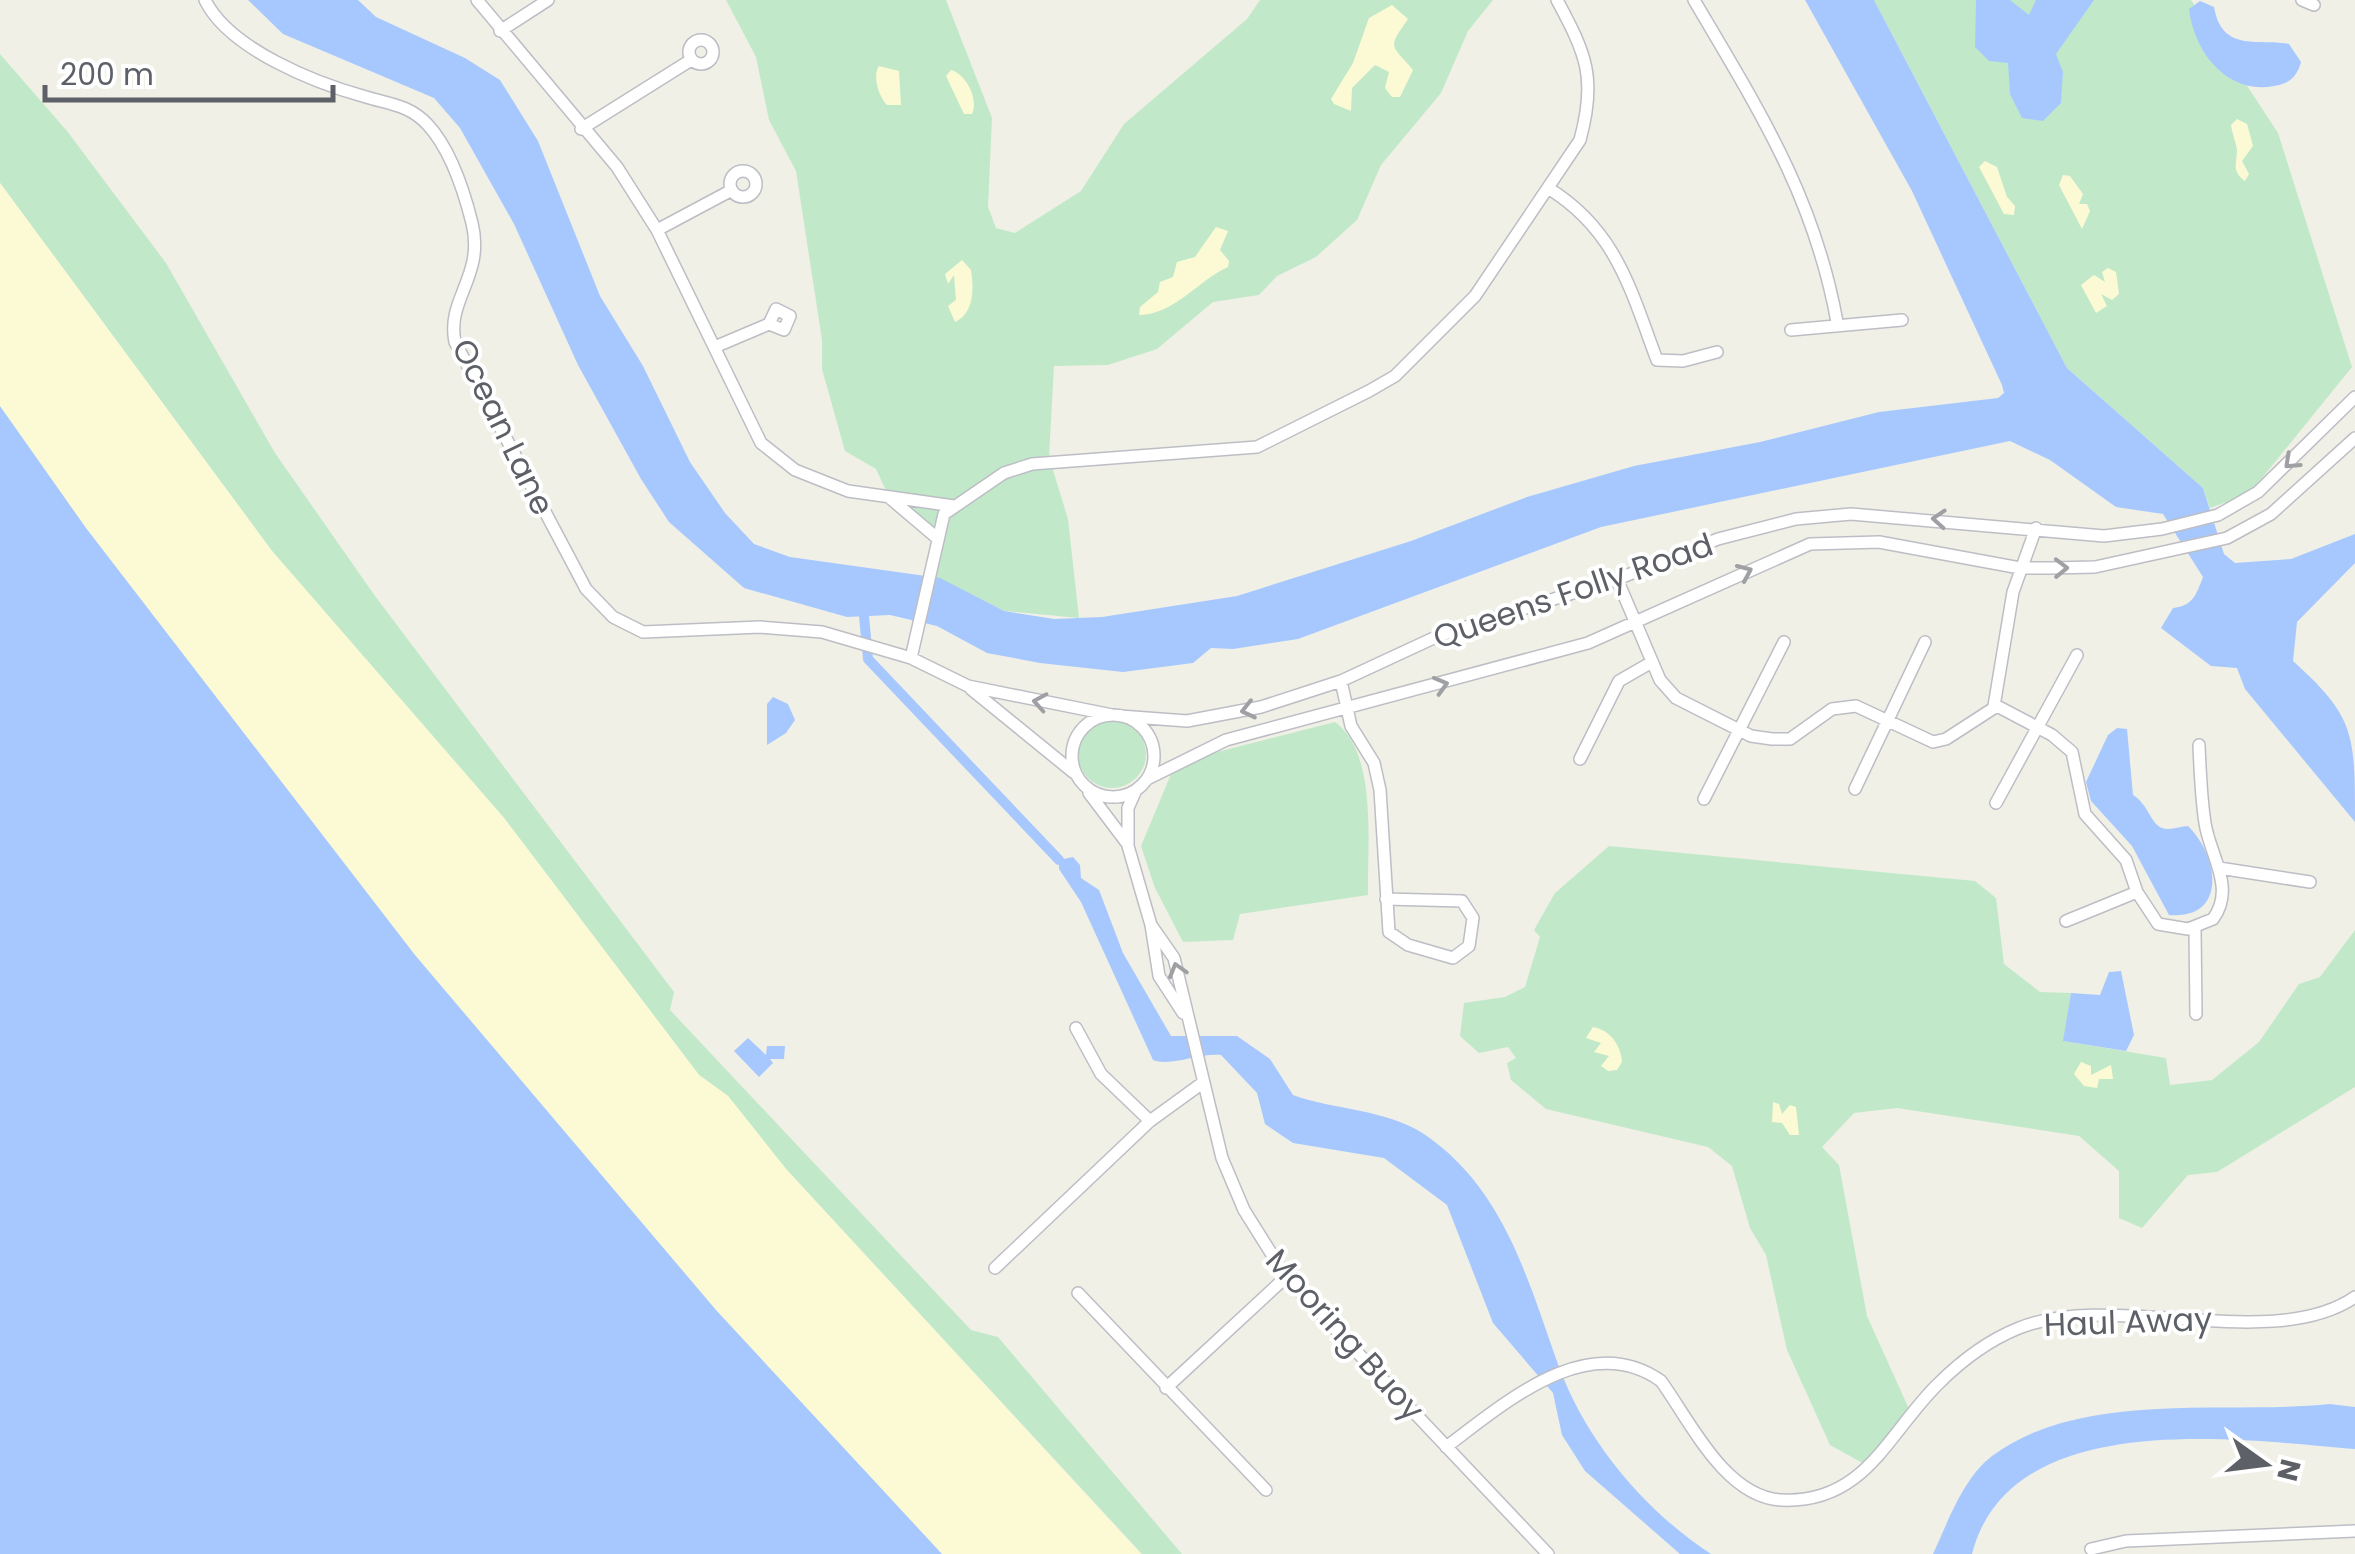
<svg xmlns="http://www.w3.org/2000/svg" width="2355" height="1554" viewBox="0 0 2355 1554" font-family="Poppins,sans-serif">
<rect width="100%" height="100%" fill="#f0f0e6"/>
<path fill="#c1e9c9" d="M726,0h220l46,118 -4,89 8,21 19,5 66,-42 43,-67 123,-105 13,-19h233l-25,31 -27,62 -60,72 -24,55 -41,37 -39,19 -18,19 -46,7 -56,47 -49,16 -54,1 -5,91 19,62 11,99 -75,-7 -69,-33 6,-29 -46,-39 -19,-41 -31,-18 -23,-82v-29l-26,-169 -27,-51 -13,-63z
M1874,0h317l87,133 74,234 -94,116 -17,14 -31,11 -7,-20 -136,-120z
M0,54l67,77 99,132 109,190 100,143 299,396 -4,18 301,320 27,7 184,217h-40l-356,-385 -58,-73 -29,-21 -195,-257 -232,-267 -272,-368z
M1078 754a34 34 0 1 1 68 0a34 34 0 1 1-68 0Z
M1335,722c43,31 32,123 33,173l-128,19 -7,26 -50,2 -28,-54 -14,-42 30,-72 42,-21z
M1609,846l366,35 21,17 8,66 36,28 31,1 -7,48 102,17 4,27 42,-5 47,-38 40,-58 21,-7 35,-47v157l-138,85 -29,3 -46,53 -23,-10v-47l-40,-35 -182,-28 -43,5 -32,34 17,18 28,151 42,93 -43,56 -36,-20 -43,-95 -21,-95 -16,-27 -18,-62 -24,-19 -162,-38 -35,-29 -4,-17 9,-5 -8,-11 -29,6 -19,-17 4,-33 41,-6 20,-10 15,-50 -6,-7 21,-37z"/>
<path fill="#fcfad5" d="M1392,5l16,14c-22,31 -16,25 5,51l-13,27h-8l-7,-9 4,-16 -14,-7 -23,23 -1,23 -17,-7 -3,-5 22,-36 16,-45z
M879,66l20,5 2,34h-14c-8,-8 -15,-29 -8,-39z
M951,70c15,4 28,29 21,44h-8l-18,-38z
M2237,119l10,5 6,22 -11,15 7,13 -4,7c-14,-10 -8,-18 -8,-31 0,-3 -5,-18 -6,-25z
M1985,161l12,6 10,30 8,9 -1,9 -10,-1 -25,-47z
M2063,175l7,1 13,18 -4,10h8l3,7 -8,18 -23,-44z
M0,183l272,368 232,267 195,257 29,21 58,73 355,385h-297l-844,-978z
M1216,227l12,4 -8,19 9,11 -1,6c-30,13 -52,47 -89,48l1,-8 18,-15 2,-10 13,-5 4,-15 18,-5z
M962,260l9,10c3,19 3,43 -16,52l-7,-16 8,-6 -2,-25 -6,9 -3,-10z
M2108,268l8,4 3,22 -7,6 -11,-6 6,12 -11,7 -15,-28 13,-10 11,7 -3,-10z
M1593,1027c17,3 28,18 29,35l-5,8 -9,1 -7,-5 8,-10 -15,-4 7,-9 -15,-5z
M2081,1062l10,4v9l20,-10 2,14h-14l-2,9 -13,-2 -10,-12z
M1773,1102l6,2 3,10 8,-9 6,2 3,28h-9l-8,-12 -10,-1z"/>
<path fill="#a7c8ff" d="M248,0h110l18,17 89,41 35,22 38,61 62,155 43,70 47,96 35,51 29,31 36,13 150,21 64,33 50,8 48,-2 135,-21 174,-55 116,-44 107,-31 126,-24 119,-30 119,-14 6,-5 -2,-8 -90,-194 -107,-191h69l193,368 136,120 21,66 11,9 56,-4 64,-25v29l-58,59 -4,39c62,56 62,72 62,161l-110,-133 -8,-21 -26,-2 -50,-38 12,-20c20,-2 23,-13 30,-31l-40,-63 -47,-7 -66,-47 -40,-19 -409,86 -303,112 -65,10 -22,-1 -18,15 -70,9 -83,-9 -53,-10 -50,-27 -47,-11 -43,2 -103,-29 -75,-66 -28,-43 -63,-114 -64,-141 -54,-96 -26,-30 -151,-64z
M1976,0h34l19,15 7,-15h58l-38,54 7,18 -2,31 -18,18 -21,-3 -12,-24 -2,-31 -19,-2 -14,-14z
M2200,1l14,6c8,46 44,31 75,37l12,18c-4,15 -12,22 -27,24 -46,9 -80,-33 -85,-77z
M0,406l86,122 329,427 301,355 226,244h-942z
M773,697l15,7 7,16 -9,13 -19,12v-41z
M2117,728l10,1 6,66c15,9 18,29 29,33 8,3 18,-2 26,-2 31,30 40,94 -19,89l-37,-69 -41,-45 -5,-19 22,-47z
M1073,857l7,8 1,13 18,12 24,63 48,83h66l33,23 23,36c41,15 93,14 131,39 81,55 104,147 135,233 28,75 85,143 152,187h-31l-95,-83 -23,-36 -9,-42 -60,-70 -46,-118 -63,-47 -91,-15 -28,-19 -8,-31 -36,-38c-23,-2 -50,12 -68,5l-72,-158 -22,-33v-9z
M2121,971l13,64 -8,16 -63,-10 8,-48 29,2 9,-23z
M748,1038l18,17 1,-9h18l-1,13h-14l3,4 -14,14 -25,-26z
M2330,1404l25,3v42c-113,-9 -345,-44 -383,105h-39c15,-32 30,-76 59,-98 90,-67 234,-41 338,-52z"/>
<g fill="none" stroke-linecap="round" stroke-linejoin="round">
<path stroke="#a7c8ff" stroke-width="10" d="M864,616l4,43 191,201"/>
<g stroke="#bdbec5" stroke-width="14">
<path id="street" d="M205,0c24,49 110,83 161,97 23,7 44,8 62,28 22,24 36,66 44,98 13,53 -26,76 -17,119l131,247 27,28 30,15 117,-5 62,5 89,26 57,28 144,29
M477,0l140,167 40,63 104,213 34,27 53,21 106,15
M1694,0c64,109 120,195 143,322
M2302,0l12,5
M500,31l48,-31
M689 52a12 12 0 1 1 24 0a12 12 0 1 1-24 0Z
M581,129l110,-69
M730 184a13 13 0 1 1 26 0a13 13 0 1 1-26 0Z
M1548,188c68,42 82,100 109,172l26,1 34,-9
M657,230l75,-40
M1791,330l111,-10
M717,346l52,-22 7,-15 14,7 -6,14 -15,-6
M891,499l46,39
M1617,579l43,101 16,18 75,38 21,3h18l42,-30 24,-3 77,36 13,-3 51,-33 55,29 20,17 13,62 41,46 11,32 21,32 30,5 25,-10c23,-31 -3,-63 -8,-96 -4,-26 -5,-52 -6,-78
M911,658l33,-144 60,-41 28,-9 225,-17 112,-56 26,-15 80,-80 105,-156c17,-62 6,-86 -23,-140
M1341,681l10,45 23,37 6,27 9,142 19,13 45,13 16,-12 4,-28 -11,-17 -76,-2
M971,689l102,83
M1994,706l19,-114 23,-64
M1072 756a41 41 0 1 1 82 0a41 41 0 1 1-82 0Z
M1120,716l67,5 74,-14 80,-26 97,-45 182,-58 98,-39 78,-20 55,-5 253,22 58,-7 56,-14 40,-23 97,-95
M1580,759l39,-78 33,-19
M1147,779l79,-39 362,-97 222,-99 69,-2 141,26h31l44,-1 132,-29 44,-24 84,-76
M1855,789l70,-147
M1136,790l-8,18v38l23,79 8,51 24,37
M1089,793l37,49
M1704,799l80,-157
M1996,803l81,-148
M2219,868l91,14
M2066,921l71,-29
M1151,925l23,33 48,200 22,52 42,67 262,277
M2195,929l1,85
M1076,1028l25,46 49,47
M995,1268l155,-147 51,-37
M1078,1293l188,197
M1166,1388l120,-111
M1446,1447c59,-44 142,-118 215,-66 29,40 64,116 120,119 84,4 107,-67 157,-116 23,-23 51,-44 81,-56 95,-38 253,26 336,-31
M2091,1549l35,-8 229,-10"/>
</g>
<use href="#street" stroke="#fff" stroke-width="11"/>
</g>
<defs><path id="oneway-chevron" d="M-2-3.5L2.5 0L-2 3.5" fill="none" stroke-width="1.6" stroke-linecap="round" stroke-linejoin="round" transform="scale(2.5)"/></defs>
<g stroke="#9ea0a4">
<use href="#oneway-chevron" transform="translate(2291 462) rotate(137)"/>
<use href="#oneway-chevron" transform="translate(1939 519) rotate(-176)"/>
<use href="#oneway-chevron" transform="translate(2061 568) rotate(-1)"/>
<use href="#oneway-chevron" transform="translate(1745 572) rotate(-24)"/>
<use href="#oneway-chevron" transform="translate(1441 685) rotate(-16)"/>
<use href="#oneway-chevron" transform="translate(1040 702) rotate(-170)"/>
<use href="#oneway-chevron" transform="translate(1248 710) rotate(167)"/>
<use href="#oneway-chevron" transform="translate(1177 970) rotate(-106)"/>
</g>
<g text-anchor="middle" stroke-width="8" stroke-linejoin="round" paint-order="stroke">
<g font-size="32" fill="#5d6067" stroke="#fff">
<text transform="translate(503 427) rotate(64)" y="11">Ocean Lane</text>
<text transform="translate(1573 591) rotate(-19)" y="11">Queens Folly Road</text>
<text transform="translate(2128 1322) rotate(-2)" y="11">Haul Away</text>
<text transform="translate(1345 1335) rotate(48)" y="11">Mooring Buoy</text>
</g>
</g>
<g transform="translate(2265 1464) rotate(104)" stroke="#ffffff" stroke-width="8" paint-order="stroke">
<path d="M0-8L18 38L0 25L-18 38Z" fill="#5d6067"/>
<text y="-15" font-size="28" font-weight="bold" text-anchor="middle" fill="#5d6067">N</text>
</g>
<path d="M45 85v15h288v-15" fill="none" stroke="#5d6067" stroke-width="5"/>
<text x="60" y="85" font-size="30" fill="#5d6067" stroke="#ffffff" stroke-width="8" paint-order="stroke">200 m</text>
</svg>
